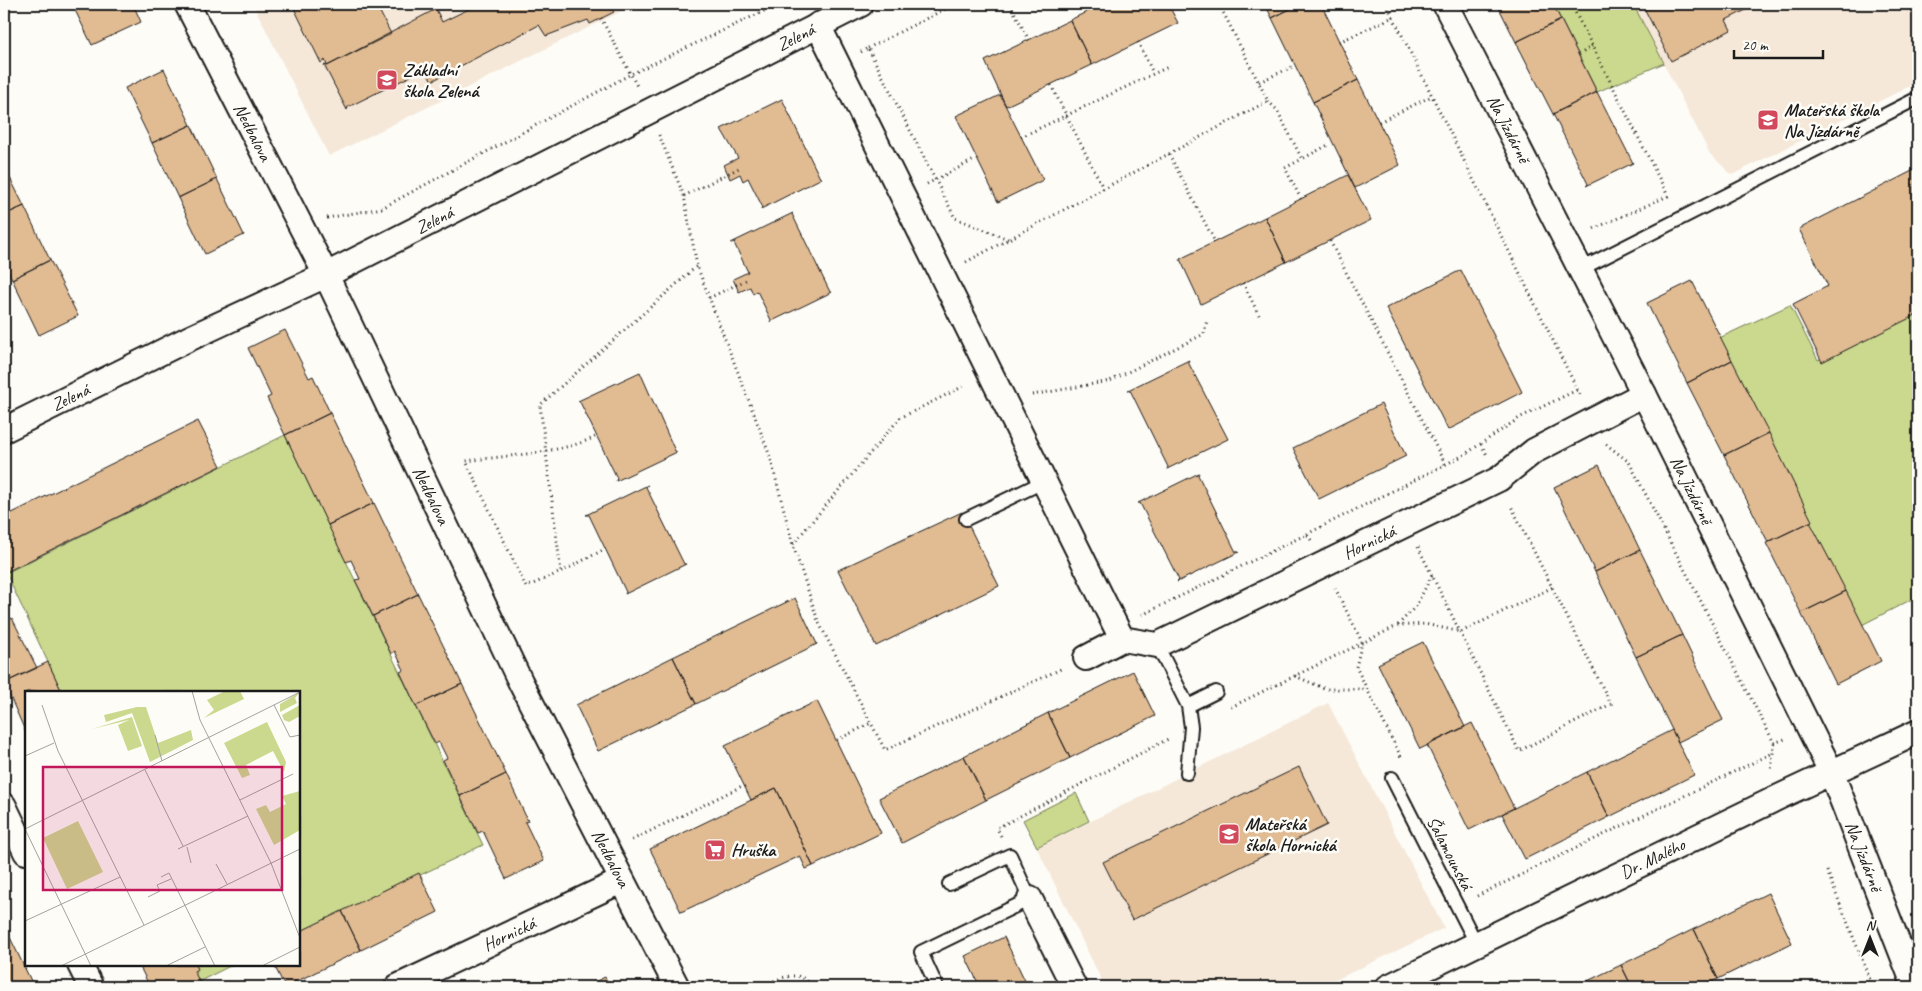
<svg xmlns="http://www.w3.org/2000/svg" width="1922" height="991" viewBox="0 0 1922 991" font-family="Caveat,sans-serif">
<rect width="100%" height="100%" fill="#fdfcf7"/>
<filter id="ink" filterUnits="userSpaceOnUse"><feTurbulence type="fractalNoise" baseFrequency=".02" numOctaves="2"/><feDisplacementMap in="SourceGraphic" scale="10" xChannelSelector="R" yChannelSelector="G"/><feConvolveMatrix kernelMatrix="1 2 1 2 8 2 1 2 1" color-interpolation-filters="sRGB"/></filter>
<g filter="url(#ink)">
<path fill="#f5e8d9" d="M253,4h383l-307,152z
M1633,4h281l4,8v62l-6,11 -180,90 -22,-21z
M1328,703l116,225 -123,59h-216l-68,-139z"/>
<path fill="#cad98d" stroke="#737a54" d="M1553,4h80l31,59 -67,29z
M1790,305l28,55 100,-49v285l-60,31 -143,-287z
M285,435l198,410 -184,88v-241h-237l-56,-119z
M1076,793l13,28 -52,26 -14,-27z
M190,965h42l-34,17z"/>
<path fill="#e1bb92" stroke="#1c1c1c" d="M72,4h61l8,18 -49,23z
M292,4h84l15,30 -64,32 -2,-6 -4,3z
M479,4h139l-7,4 3,4 -24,12 -2,-4 -42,16 -7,-11 -107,56 -7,-12 -77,38 -1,3 -23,-45 3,1 109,-57 6,13z
M1103,4h65l10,19 -86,42 -22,-45z
M1265,4h35l-28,14z
M1300,4h21l37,76 -45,22 -41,-84z
M1497,4h56l8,16 -45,22z
M1642,4h116l-32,16 5,10 -60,31z
M1070,20l22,45 -86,41 -21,-45z
M1561,20l36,72 -44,22 -37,-72z
M164,69l27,56 -39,18 -27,-55z
M1358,80l42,85 -45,23 -42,-86z
M1597,92l36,71 -47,23 2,-2 -35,-70z
M1000,95l43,85 -45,22 -42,-86z
M782,99l38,79h2l-61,31 1,-3 -14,-28 -5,3 -3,-7 -10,5 -6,-14 14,-7 -17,-29z
M191,125l26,54 -39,19 -26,-55z
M4,166l20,40 -20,9z
M1918,168v146l-96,48 -29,-58 35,-18 -29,-57z
M1348,175l23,45 -85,42 -21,-45z
M217,179l27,56 -39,19 -27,-56z
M24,206l26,54 -38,19 -8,-16v-48z
M793,213l-1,1 38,78h2l-62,30 1,-2 -14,-29 -4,3 -3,-7 -11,5 -6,-13 15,-7 -14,-29h-3z
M1265,217l21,45 -85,42 -21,-45z
M50,260l28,56 -39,19 -27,-56z
M1461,270l61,122 -74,38 -62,-122z
M1692,281l40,79 -45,23 -40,-80z
M285,330l24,48 4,-2 17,37 -45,22 -18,-37 4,-2 -23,-48z
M1189,360l-1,2 40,77 -61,30 1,-2 -38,-77h-2z
M1732,360l37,73 -45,22 -37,-72z
M640,372l35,79 2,1 -61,29 1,-3 -37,-76 -2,-1z
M1381,404l25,52 -87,43 -26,-51z
M330,413l44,90 -46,22 -43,-90z
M198,421l23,45 -217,107v-56z
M1769,433l43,88 -44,21 -44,-87z
M1599,465l41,85 -45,22 -41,-85z
M1199,473l-1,2 38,77h3l-62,30 2,-2 -39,-77h-2z
M648,485l-2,2 38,77h2l-61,30 1,-2 -37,-77h-3z
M374,503l44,91 -45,22 -18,-36 5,-1 -9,-19 -5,2 -18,-37z
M962,512l37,74 -123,60 -38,-76z
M1810,522l36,69 -45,22 -35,-70z
M1640,550l42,85 -46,22 -41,-85z
M1846,591l35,70 -45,23 -35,-71z
M418,594l44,90 -46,22 -16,-34 4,-2 -9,-19 -4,3 -18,-38z
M795,598l22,46 -121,60 -23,-47z
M12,618l25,50 -33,15v-61z
M1682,635l41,85 -45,22 -42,-85z
M1423,642l42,85 -45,22 -42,-85z
M673,657l23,47 -98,47 -22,-46z
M48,662l14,30h-36v41l-22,-50z
M1133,671l22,45 -85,42 -22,-45z
M462,684l44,90 -46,22 -17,-36 4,-2 -8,-16 -4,2 -19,-38z
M817,701l64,132 -68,33 -37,-78 -25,12 -26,-54z
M1048,713l22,45 -84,42 -22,-44z
M1472,723l42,85 -45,22 -42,-85z
M1672,730l22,45 -85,42 -22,-45z
M964,756l22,44 -84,43 -23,-45z
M1299,767l28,58 -195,95 -29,-58z
M1587,772l22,45 -84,42 -23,-45z
M506,774l22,47 -3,1 19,39 -38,18 -23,-48 -5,2 -18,-37z
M776,788l37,78 -7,3 -6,-13 -119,56 -31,-63z
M419,873l19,39 -77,38 -19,-39z
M1768,893l24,50 -74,36 -24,-50z
M342,911l19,39 -76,37 -11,-22h25v-33z
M4,925l30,62h-30z
M1694,929l24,50 -18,8h-68l-11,-22z
M1004,937l24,50h-48l-15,-31z
M139,965h57l2,4 -4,2 8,16h-52z
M1621,965l11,22h-57z
M605,977l5,10h-26z"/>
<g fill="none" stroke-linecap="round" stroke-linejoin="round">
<g stroke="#1c1c1c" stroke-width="16">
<path id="lane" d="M1581,269l337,-171
M966,519l79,-38
M1157,645l31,61 3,21 -4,46
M1188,706l28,-14
M1392,778l84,165
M937,987l-16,-35 109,-53 -20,-44 -61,29"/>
</g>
<g stroke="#1c1c1c" stroke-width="28">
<g id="street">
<path id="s1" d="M187,4l139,271 195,408 156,304"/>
<path id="s2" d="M1445,4l199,390 188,380 83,213"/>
<path d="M818,25l304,614"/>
<path id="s3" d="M4,430l184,-91 138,-64 535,-271"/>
<path id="s4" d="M1086,658l36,-19 35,6 342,-166 35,-28 110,-57"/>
<path d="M4,806l22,46"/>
<path d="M1030,899l44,88"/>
<path d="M80,965l11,22"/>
<path id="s5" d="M397,987l224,-106"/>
<path id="s6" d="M1388,987l393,-191 137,-64"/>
</g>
</g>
<path stroke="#1c1c1c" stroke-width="3" stroke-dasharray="1 4" stroke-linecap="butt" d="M1010,4l19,36
M1571,4l97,192 -77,34
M1393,17l188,380
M601,18l37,70
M1138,42l15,31
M1339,42l54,-25 -7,-13
M868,48l87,-44
M861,52l7,-4 87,170 53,21
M1579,55l13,-9
M1259,82l33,-15
M1051,85l52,103
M1268,101l9,9 25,49 28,-15
M1379,122l53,-26
M659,135l25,61 13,70 73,190 23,89 25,76 67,129 178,-82
M1021,137l149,-71
M1169,154l46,88
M927,184l49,-25
M684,196l55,-28
M1301,199l-16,-31 17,-9
M327,218l55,-10 249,-134 148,-70
M1330,241l115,223
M966,262l302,-161 -49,-97
M1243,283l17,34
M709,298l39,-19
M1032,395l78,-14 94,-47 3,-14
M595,437c-32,16 -92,19 -129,24l60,126 35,-15 -21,-167 157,-139
M1481,444l6,11
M1606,444l23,18 145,281 -3,29
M1307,534l157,-79 57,-38 56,-27
M793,544l107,-126 66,-33
M1418,547l101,204 92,-47 -101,-200
M561,572l42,-22
M1335,588l27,54 -6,25 46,92
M1142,615l165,-81 4,6
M1398,625l18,-19 16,-31
M1295,676l31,13h41
M1231,707l166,-81 28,-2 36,8 92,-45
M837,740l34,-17
M1774,743l11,-4
M1001,836l-4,-8 173,-90
M632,840l112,-55
M1827,871l46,116
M1477,896l296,-143
M760,987c16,-7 41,-21 51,0"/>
<use href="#lane" stroke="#fdfcf7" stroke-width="12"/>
<use href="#street" stroke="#fdfcf7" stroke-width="24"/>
</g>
</g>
<defs>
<g id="school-square" transform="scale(1.125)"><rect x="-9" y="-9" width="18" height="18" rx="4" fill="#d1495b" stroke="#fdfcf7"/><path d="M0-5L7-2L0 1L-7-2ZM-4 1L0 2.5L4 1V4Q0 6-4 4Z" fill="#fff"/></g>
<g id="supermarket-square" transform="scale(1.125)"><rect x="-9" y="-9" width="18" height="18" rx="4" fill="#d1495b" stroke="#fdfcf7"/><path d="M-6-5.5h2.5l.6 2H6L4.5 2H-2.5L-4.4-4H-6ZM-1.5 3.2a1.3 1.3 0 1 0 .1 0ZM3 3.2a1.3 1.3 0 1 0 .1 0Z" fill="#fff"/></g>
</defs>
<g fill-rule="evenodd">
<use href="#school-square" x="387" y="80"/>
<use href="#school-square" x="1768" y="120"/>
<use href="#school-square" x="1229" y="834"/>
<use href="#supermarket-square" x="715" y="850"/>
</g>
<g text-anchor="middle" stroke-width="5" stroke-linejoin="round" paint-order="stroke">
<g font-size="18" fill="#1c1c1c" stroke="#fdfcf7">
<text dy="6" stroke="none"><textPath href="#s3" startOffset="884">Zelená</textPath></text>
<text dy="6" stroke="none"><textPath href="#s2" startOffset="140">Na Jízdárně</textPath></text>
<text dy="6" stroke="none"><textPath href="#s1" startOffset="144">Nedbalova</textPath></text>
<text dy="6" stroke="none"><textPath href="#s3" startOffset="479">Zelená</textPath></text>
<text dy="6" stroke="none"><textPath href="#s3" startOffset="74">Zelená</textPath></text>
<text dy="6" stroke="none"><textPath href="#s2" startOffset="545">Na Jízdárně</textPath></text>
<text dy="6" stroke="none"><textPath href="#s1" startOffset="549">Nedbalova</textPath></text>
<text dy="6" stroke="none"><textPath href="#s4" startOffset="312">Hornická</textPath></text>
<text transform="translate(1450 853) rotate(63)" y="6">Šalamounská</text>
<text dy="6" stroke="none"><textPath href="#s2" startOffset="950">Na Jízdárně</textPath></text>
<text dy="6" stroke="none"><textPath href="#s6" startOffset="294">Dr. Malého</textPath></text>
<text dy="6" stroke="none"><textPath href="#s1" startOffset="954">Nedbalova</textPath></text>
<text dy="6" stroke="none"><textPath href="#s5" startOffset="124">Hornická</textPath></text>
</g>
<g font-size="18" font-weight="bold" fill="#1c1c1c" stroke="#fdfcf7" text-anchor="start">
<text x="403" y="76">Základní<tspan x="403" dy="21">škola Zelená</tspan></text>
<text x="1784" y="116">Mateřská škola<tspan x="1784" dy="21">Na Jízdárně</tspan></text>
<text x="1245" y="830">Mateřská<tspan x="1245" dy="21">škola Hornická</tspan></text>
<text x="731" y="856">Hruška</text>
</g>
</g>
<g transform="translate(25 691)">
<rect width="275" height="275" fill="#fdfcf7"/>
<path d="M200,0h15l4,8 -40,19 10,-8 -7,-10zM275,1l-5,6 2,5 -17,9v-8zM275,14v11l-11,6 -5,-2 -2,-5zM112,16h9l12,36 33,-13 2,10 -43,22 -18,-49 -26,9 -2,-7zM107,26l10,29 -14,5 -10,-26 11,-5 -37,9zM242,31l19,40 -2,10 -11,-21 -27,14 4,10 -8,3 -18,-35zM275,100v39l-26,15 -18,-36 10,-4 4,7 16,-8 -4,-8zM53,130l25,51 -36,17 -24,-51z" fill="#cad98d"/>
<path fill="none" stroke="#a3a29f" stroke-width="1" d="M167,0l8,29 71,143 29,75M17,14l16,46 86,174M249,14l16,32 10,-2M130,44l7,26M0,65l29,-13M120,79l38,76M215,109l53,-26M0,138l275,-137M0,138l66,137M162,156l4,16M153,158l70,-33M191,173l11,20M136,186l8,-4 46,93M123,206l12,-6 -3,-6 14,-6M0,230l95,-44M36,275l239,-117M141,275l39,-19M237,275l38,-19"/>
<path fill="#c2185b" fill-opacity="0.15" stroke="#c2185b" stroke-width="2.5" d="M18,76h239v123h-239z"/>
<rect width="275" height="275" fill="none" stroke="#1c1c1c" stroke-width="2.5"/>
</g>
<rect width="1922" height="991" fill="none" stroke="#fdfcf7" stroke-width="20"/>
<rect x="10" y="10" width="1902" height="971" fill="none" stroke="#1c1c1c" stroke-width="2" filter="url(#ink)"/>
<g transform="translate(1870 938)" stroke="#fdfcf7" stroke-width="4" paint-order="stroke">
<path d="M0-4L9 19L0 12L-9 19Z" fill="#1c1c1c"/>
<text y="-8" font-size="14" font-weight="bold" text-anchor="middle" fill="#1c1c1c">N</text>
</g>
<path d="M1734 50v8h89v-8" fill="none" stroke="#1c1c1c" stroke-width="2.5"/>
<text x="1742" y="50" font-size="15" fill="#1c1c1c" stroke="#fdfcf7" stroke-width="4" paint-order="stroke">20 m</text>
</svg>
